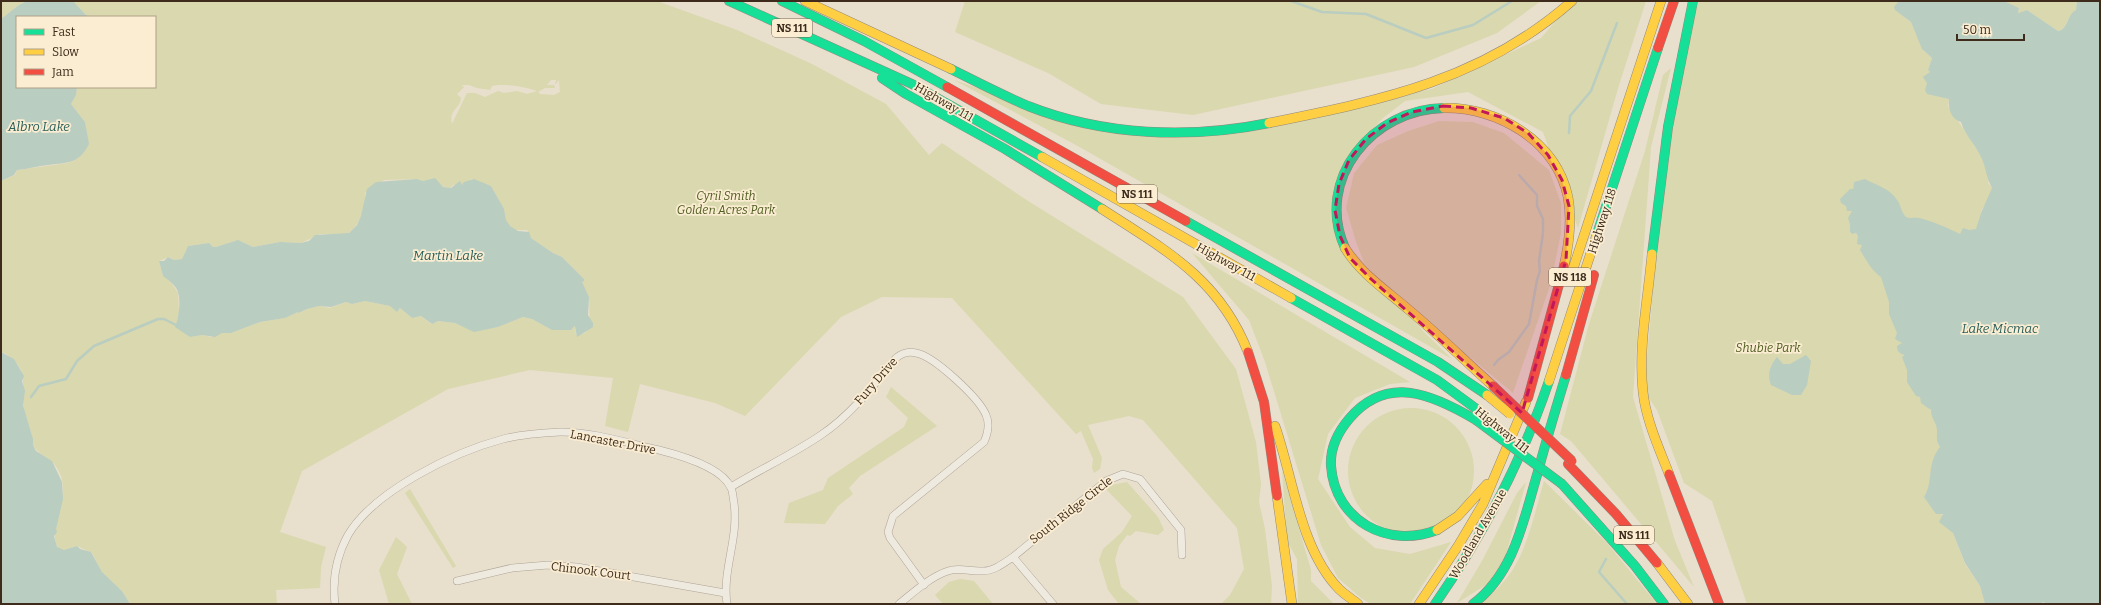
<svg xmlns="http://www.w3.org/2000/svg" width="2101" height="605" viewBox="0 0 2101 605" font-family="Bitter,serif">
<rect width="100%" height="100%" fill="#e8dfcd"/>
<path fill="#dad8ae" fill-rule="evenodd" d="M1,1h26l-8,4 -18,14z
M73,1h584l80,29 75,34 74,40 43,51 13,-12 86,58 155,96 53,72 20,73 5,42 -2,18 6,27 7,57 -1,18h-50l9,-9 14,-26 -7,-41 -94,-108 -14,-4 -41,9 14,33 -2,11 -6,4 -2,-5 1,-9 -12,-28 -5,3 -124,-136 -70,-1 -41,20 -96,99 -30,-13 -75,-19 -12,48 -23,-6 8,-48 -83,-8 -82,19 -146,82 -22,61 46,15 -5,20 -1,21 -44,2 1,14h-147l-8,-13 -20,-19 -10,-19 -15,-7 -13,4 -6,-2c-11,-19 11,-48 3,-72 -7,-20 -21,-18 -28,-31 0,-14 -8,-27 -10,-42 -1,-8 2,-26 -2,-33 -4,-8 -12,-16 -20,-18v-171l14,-6 2,-5 51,-7c10,-3 14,-9 20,-18l-3,-23 -14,-18 5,-9 1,-8h78v-70h-63l-6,-2zM551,80h5l-1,5 4,-5 1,12 -6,3 -14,-1 -2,-2 7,-4h10l-1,-3h-7zM461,85h8l8,3 13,2 2,-4c11,-3 35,1 45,5l-10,3 -10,-3 -13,2 -6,-2 -13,6 -10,-4h-8l-15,31c-4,-14 8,-15 9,-26l-4,-4 7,-7zM417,179l6,2 11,-2 9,8 7,1 3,-3h9l10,-6 19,7 13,24 3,14 8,6h12l4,8 22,15 9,4 22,22 -2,4 7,14 1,30 -5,6 -9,2 -1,-9 -4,4h-19l-20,-11 -9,-2 -25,10 -24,4 -19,-8 -17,-2 -7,3 -10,-8 -9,2 -12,-10 -2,3 -8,-5 -25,-5 -13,3 -6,-2 -16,6 -11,-2 -12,3 -7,4 -2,-1 -13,6 -25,4 -29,11h-9l-11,4 -9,-2 -12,2 -14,-12 3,-12 -1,-20 -9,-14 -6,-3 -4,-15 10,-4 5,3 8,-1 6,-13 21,-3 4,4h3l19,-6h5l13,6 27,-5 21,1 19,-9h27c13,-8 19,-27 18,-41l19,-13z
M965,1h576l-44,32 -83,34 -221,48 -92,-11 -53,-31 -93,-41z
M1573,1h73l-27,84 -41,143 -35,-96 -75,-40 -63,9 -22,17 -35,39 -11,75 87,100 28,27 -376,-214 -122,-65 96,33 123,24 259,-48 109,-51z
M1699,1h200l5,16 7,5 12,28 9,8 -4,12 2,2 -3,13 22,14 -1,7 34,51 7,21 -1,5 4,5v9l-10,12 -5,20 -17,5h-12l-8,-8 -33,-7 -4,-5 -3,-8 -19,-19 -28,-1v3l-6,3 1,19h4l3,22 4,3 26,44 17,63 1,14 37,72 -2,15 2,3 1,66 12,20 12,31 15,22 5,18h-238l-35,-103 -28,-18 -27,-73 -13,-19 26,-292z
M2004,1h73l-1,9c-9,5 -9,20 -18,21l-31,-21 -9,3 1,-5z
M1671,68l-20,79 -18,250 42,144 19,46 -123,-146 -11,-7 29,-110 56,-173 18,-76z
M1439,121l34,1 31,11 45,37 12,33v30l-10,50 -38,110 -145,-120 -12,-31 -10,-34 8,-35 23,-28 31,-14z
M1192,253l218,129 -20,2 -35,14 -27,36 -10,45 32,48 25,21 35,6 41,-12 -41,62h-39l-10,-6 -23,-20 -17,-33 -56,-183 -16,-42z
M891,387l46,39 -77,50 -11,12 4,6 -15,12 -13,18 -41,-1 5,-20 34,-13 5,-12 76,-51 4,-9 -22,-21z
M1348 471a63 63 0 1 1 126 0a63 63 0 1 1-126 0Z
M1282,470l29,100v11l23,23h-36l-1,-45 -10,-18z
M1544,481l63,62 50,61h-177c12,-10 23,-20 32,-33 17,-27 23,-60 32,-90z
M1127,482l31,35 6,13 -6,5 -22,-4 -6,5 -3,-1 -8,11 -4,14 6,27 20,17h-22l-11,-14 -9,-30 4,-11 19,-17 10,-16 -26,-27 6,-4z
M1526,482l-26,94 -43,27 25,-42 35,-68z
M410,489l46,77 -3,2 -48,-75z
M396,537l11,10 -10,27 15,30h-23l-10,-34z
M960,579l14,2 19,23h-50l-8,-9 14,-13z"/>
<path fill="#b9cdc0" d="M27,1h46l13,14 6,2h-75v70h60l-1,8 -5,9 14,18 4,22c-11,21 -21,18 -41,21 -10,1 -20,4 -31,5l-3,5 -13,6v-162l18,-14z
M1899,1h105l15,7 -1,5 9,-3 31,21c10,-1 9,-17 18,-21l1,-9h23v603h-53l-4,-2 -2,2h-56l-5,-18 -15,-23 -12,-30 -14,-11 4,-8h-7l-12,-17c10,-15 2,-33 16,-50 -6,-9 -1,-12 -4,-22 -2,-5 -5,-9 -5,-15l-10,-7 -1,-6 -4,-1 -9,-14v-12l-5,-13 2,-2c-5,-2 -7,-4 -7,-9l5,-3 -7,-4 2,-6 -8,-19v-12l-8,-25c-10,-7 -14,-16 -21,-27l2,-5 -5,-1 1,-8 -2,-3 -4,1 -2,-3v-7l-2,-6 4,-7h-5l-1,-5 -5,-3 -1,-4 10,-10h3l1,-7 11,-3c12,7 25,9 32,21 4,5 4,12 9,17 4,2 8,0 13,1 13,3 29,10 41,16l3,-6 6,2 7,-1 5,-16 11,-25c-6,-10 -6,-23 -12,-33 -6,-12 -15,-20 -19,-33 -10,-3 -13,-13 -12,-23l-22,-5 -2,-4 2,-7 -4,-6 7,-5 -2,-2 4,-12 -10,-9 -11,-27 -16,-12 -1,-3z
M435,178l8,9 8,1 9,-7 2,4 2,-3 10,-3 17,7 13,23 2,11 4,6 8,5 11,1 2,6 22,15 9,4 22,22v2l-2,1 7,15 -1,18 5,8v4l-16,10 -2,-11 -4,4h-19l-20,-11 -9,-2 -25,10 -24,5 -19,-9 -17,-2 -6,3 -11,-8 -9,2 -12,-10 -3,4 -7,-6 -25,-5 -13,3 -6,-2 -15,5 -12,-1 -12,3 -8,4 -1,-1 -13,6 -25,4 -29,11h-9l-7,4 -13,-2 -12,2 -15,-10c4,-9 7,-31 1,-39 -3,-5 -9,-9 -13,-12l-4,-15h5l4,-4 6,3 8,-1 6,-13 21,-3 4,4h3l22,-7 15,7 27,-5 21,1 8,-2 6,-6 34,-2 8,-8 4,-9 6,-27 9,-7 41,-3 6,2z
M1,352l13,7 10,17 -2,5 3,10 -2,14 10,34v6l3,6 16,10 10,21 1,17 -7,30 1,3 -3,4 3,11 7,3 13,-4 3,3 11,3 11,20 20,19 8,13h-129z
M1806,355l5,6 -4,24 -6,10h-9l-21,-10c-4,-12 -1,-19 6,-28l6,7h7z"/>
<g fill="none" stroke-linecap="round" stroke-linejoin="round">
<path stroke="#b9cdc0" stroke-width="2.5" d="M1291,1l31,11 44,2 60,24 47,-13 39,-24
M1569,133l1,-17 21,-25 26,-68
M1494,365l4,-5 11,-8 20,-28 8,-44 3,-9 -1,-10 4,-28v-14l-6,-13v-11l-18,-20
M31,397l8,-11 27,-7 11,-18 17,-15 64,-27h6l12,6
M1606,559l-7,13 28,32"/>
<g stroke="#ada496" stroke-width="8">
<path id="street" d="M731,487c30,-18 62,-33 90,-52 30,-20 53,-50 75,-77 6,-5 12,-7 20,-5 18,3 63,45 70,62 4,9 2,18 -2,27l-91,74 -5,16 2,6 34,47
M1013,557l40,47
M457,581l55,-13 36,-3 29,2 148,26
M335,604c-3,-24 1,-47 13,-69 26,-44 106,-83 155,-96 19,-5 39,-6 58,-7 33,0 66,11 98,18 20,5 63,17 72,38 2,4 2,10 3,15 5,36 -12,66 -7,101
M899,604c15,-12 31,-27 49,-33 11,-4 23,1 35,0 11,0 21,-8 30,-14l93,-76 17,-7 17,5 41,51 1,25"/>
</g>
<g stroke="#93897d" stroke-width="10">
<path id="fast" d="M729,1l183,83 130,73
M782,1l82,40 83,46
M951,69c26,13 51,26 77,37 76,30 162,33 241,17
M882,78l24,16 99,55 97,60
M1186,221l252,141 49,33
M1597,234l61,-186
M1345,248c-31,-69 28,-139 99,-140
M1652,254l16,-127 25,-126
M1291,298l146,82 45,33
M1562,484l73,82 29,38
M1437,530c-49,19 -102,-9 -106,-64 -1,-17 7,-34 18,-47 38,-45 83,-25 127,1
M1435,604c48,-69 87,-143 114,-223
M1473,604c41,-31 50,-82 64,-129 9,-34 19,-67 29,-100"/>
</g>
<g stroke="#93897d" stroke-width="10">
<path id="slow" d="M805,1l146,68
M1444,108c54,-1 112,33 124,89 4,22 1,47 -4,69
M1269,123c113,-23 214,-43 303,-122
M1042,157l249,141
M1102,209c63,41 117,69 146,143
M1345,248c16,26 41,42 64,62 29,24 56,51 84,76
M1652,254c-4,45 -14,93 -9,138 3,28 16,56 26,82
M1571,275l90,-274
M1549,381l48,-147
M1275,426c18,51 25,123 64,163 5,5 13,10 19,15
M1277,496l15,108
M1437,530l21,-14 29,-32
M1657,563l31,41
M1419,604l39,-58 25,-42 43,-102"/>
</g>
<g stroke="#93897d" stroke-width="10">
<path id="jam" d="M1658,48l16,-47
M947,87l239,134
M1248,352l16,50 13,94
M1566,375l28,-100
M1528,398l36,-132
M1568,464l48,50 41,49
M1669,474l50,130"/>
</g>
<use href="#street" stroke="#efeae0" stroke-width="7"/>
<use href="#fast" stroke="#16e098" stroke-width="9"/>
<use href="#slow" stroke="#ffcf43" stroke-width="9"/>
<use href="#jam" stroke="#f24e42" stroke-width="9"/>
<g stroke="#93897d" stroke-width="10" stroke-linecap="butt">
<path id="fast-bridge" d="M1476,420l86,64"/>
</g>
<g stroke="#93897d" stroke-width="10" stroke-linecap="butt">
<path id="slow-bridge" d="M1487,395l23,19"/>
</g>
<g stroke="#93897d" stroke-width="10" stroke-linecap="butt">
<path id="jam-bridge" d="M1493,386l79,75"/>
</g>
<use href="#fast-bridge" stroke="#16e098" stroke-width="9"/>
<use href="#slow-bridge" stroke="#ffcf43" stroke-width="9"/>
<use href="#jam-bridge" stroke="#f24e42" stroke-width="9"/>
</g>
<path fill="#c2185b" fill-opacity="0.2" stroke="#c2185b" stroke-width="3" stroke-dasharray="8 5" stroke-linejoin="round" d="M1443,106l28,2 33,10 24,15 20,22 14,25 7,26 -3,54 -44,153 -151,-134 -21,-21 -10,-22 -5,-26 4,-26 10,-24 17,-21 21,-16 25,-11z"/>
<g text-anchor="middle" stroke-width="3.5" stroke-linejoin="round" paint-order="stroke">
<g fill="#faedd2" stroke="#766553" stroke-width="1">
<rect x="772" y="19" width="40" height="18" rx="3"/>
<rect x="1117" y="185" width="40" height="18" rx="3"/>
<rect x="1549" y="268" width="42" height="18" rx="3"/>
<rect x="1614" y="526" width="40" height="18" rx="3"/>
</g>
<g font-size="11" font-weight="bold" fill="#3e2b1c">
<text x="792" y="32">NS 111</text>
<text x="1137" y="198">NS 111</text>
<text x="1570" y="281">NS 118</text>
<text x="1634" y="539">NS 111</text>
</g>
<g font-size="12" fill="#3e2b1c" stroke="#faedd2">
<text transform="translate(944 102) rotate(30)" y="4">Highway 111</text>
<text transform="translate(1602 221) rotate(-72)" y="4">Highway 118</text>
<text transform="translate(1226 262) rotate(29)" y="4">Highway 111</text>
<text transform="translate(876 381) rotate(-49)" y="4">Fury Drive</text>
<text transform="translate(1502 430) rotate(39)" y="4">Highway 111</text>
<text transform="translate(613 442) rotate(11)" y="4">Lancaster Drive</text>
<text transform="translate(1071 510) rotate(-38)" y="4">South Ridge Circle</text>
<text transform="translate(1478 534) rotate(-60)" y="4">Woodland Avenue</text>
<text transform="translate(591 571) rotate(7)" y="4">Chinook Court</text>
</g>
<g font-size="12" font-style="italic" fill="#505d20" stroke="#faedd2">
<text x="726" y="200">Cyril Smith<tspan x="726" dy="14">Golden Acres Park</tspan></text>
<text x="1768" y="352">Shubie Park</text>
</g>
<g font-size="13" font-style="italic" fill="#2a5f5a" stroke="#faedd2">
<text x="39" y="131">Albro Lake</text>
<text x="448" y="260">Martin Lake</text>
<text x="2000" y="333">Lake Micmac</text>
</g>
</g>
<rect width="2101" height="605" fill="none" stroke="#3e2b1c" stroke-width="4"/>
<rect x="16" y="16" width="140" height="72" fill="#faedd2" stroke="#af9f89"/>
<rect x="24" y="29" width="20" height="6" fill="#16e098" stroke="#af9f89"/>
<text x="52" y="36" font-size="12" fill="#3e2b1c">Fast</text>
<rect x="24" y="49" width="20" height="6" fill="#ffcf43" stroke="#af9f89"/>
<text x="52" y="56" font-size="12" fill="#3e2b1c">Slow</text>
<rect x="24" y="69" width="20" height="6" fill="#f24e42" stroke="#af9f89"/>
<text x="52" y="76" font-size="12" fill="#3e2b1c">Jam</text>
<path d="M1957 34v6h67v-6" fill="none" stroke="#3e2b1c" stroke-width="2"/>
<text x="1963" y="34" font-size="12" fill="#3e2b1c" stroke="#faedd2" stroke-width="3" paint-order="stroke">50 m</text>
</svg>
